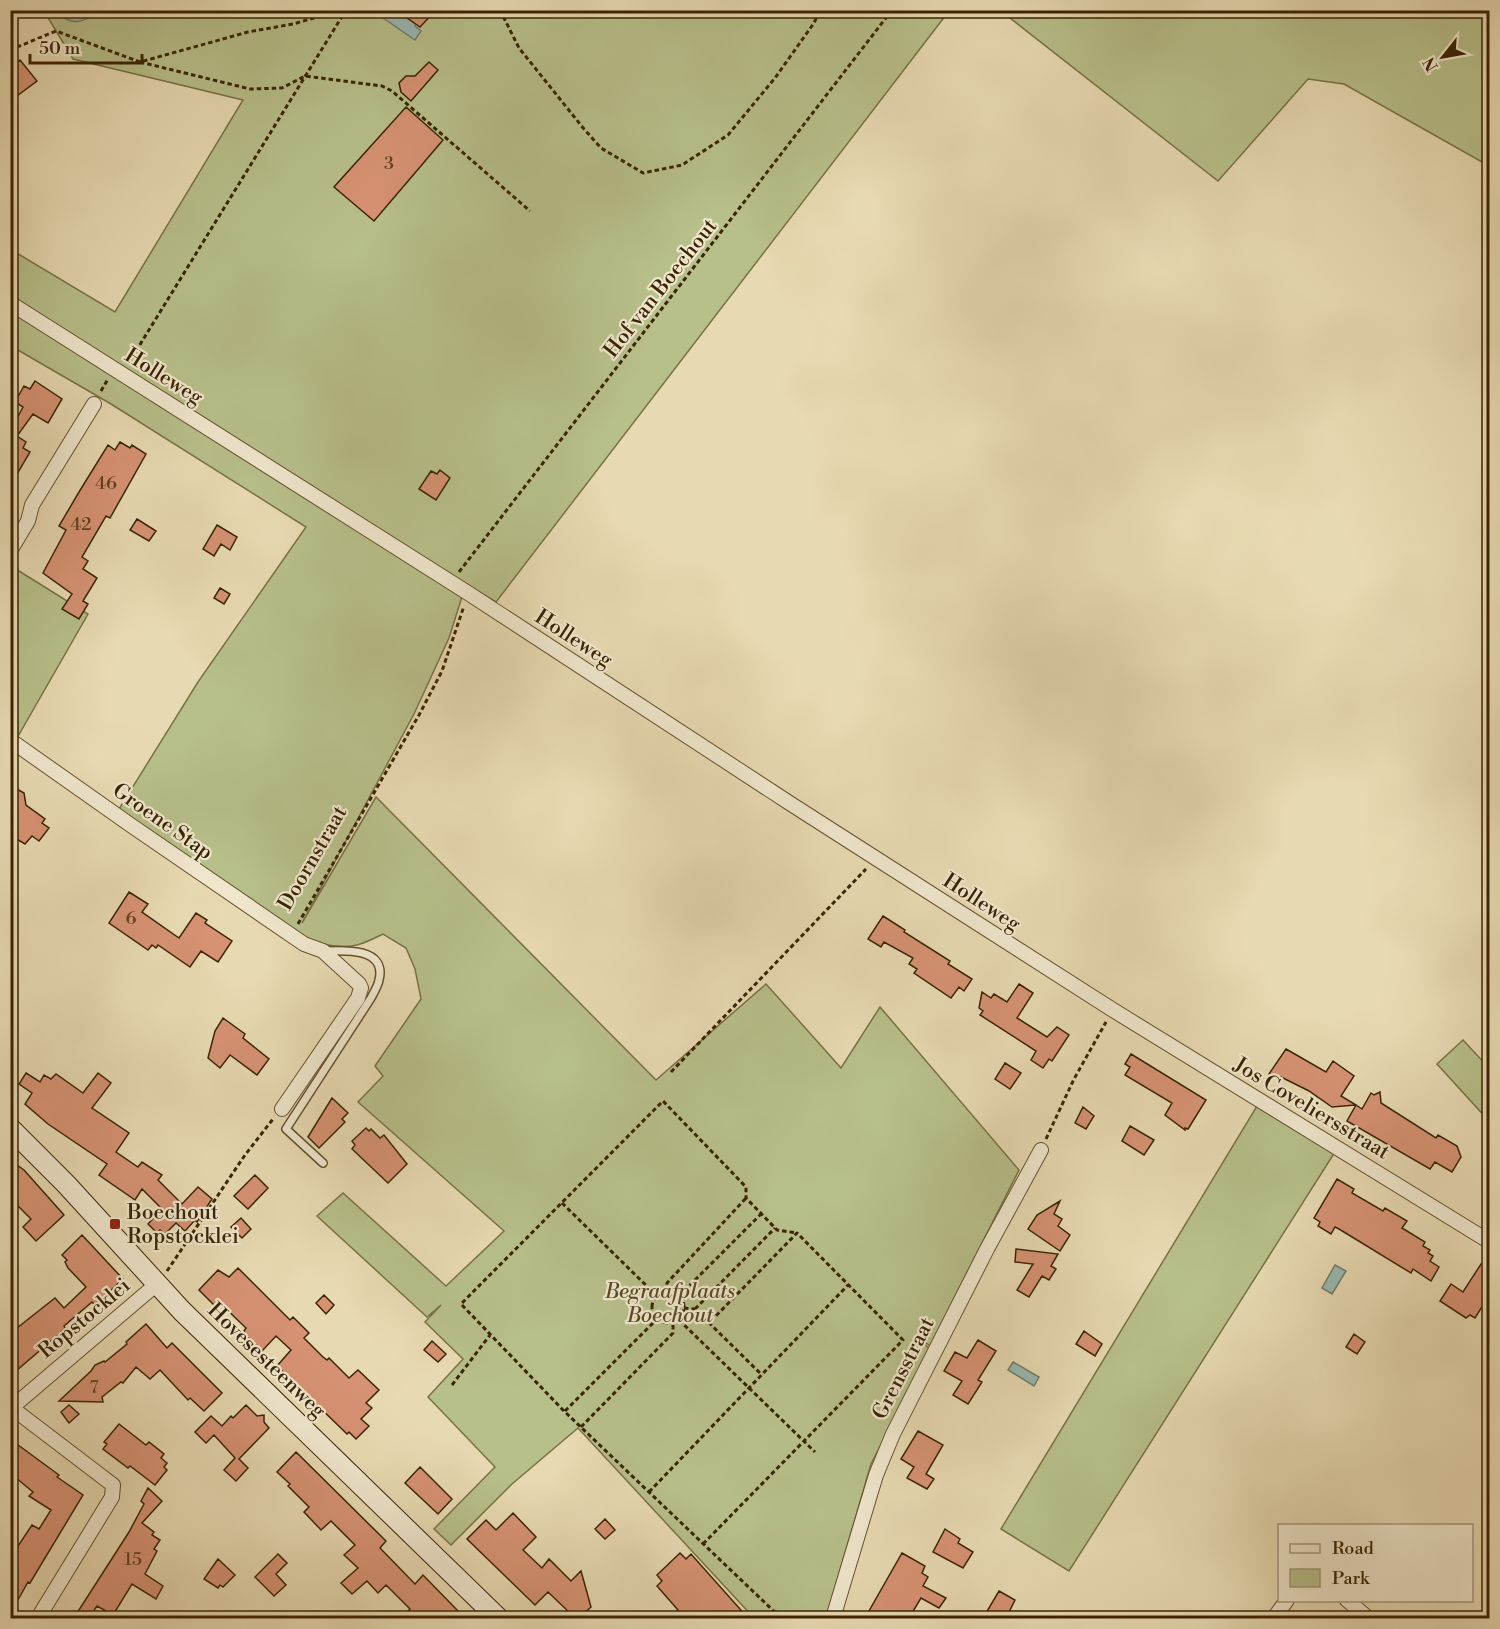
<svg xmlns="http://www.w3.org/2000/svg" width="1500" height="1629" viewBox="0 0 1500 1629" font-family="'Libre Bodoni',serif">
<rect width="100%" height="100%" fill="#e7d9b1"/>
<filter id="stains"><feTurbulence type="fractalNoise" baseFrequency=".00333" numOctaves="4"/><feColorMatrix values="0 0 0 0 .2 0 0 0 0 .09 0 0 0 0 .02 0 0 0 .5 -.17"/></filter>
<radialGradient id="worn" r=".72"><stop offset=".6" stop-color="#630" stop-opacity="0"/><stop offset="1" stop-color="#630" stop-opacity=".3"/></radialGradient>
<path fill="#b7bf8a" stroke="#787246" stroke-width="1.5" d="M44,11h905l-453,591 -30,-18 -17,54 -35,76 -112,209 74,-126 280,283 110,-96 75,84 39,-61 139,163 -89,176 -12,-10 12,14 -59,114 -45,154h-72l-176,-190 -66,56 -61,61 -17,-16 61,-62 -67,-70 35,-38 -38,-37 16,-17 -14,12 -110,-101 26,-23 103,93 58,-55 -146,-129 25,-26 -8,-10 46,-67 -6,-30 -9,-21 -23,-14c-8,4 -18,9 -26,11 -21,5 -42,-2 -60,-11l-178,-125 79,-127 108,-155 -195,-123 -100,-58 -1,-97 105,63 128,-212 -170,-41z
M1001,11h488v155l-145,-82 -36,-5 -90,102z
M11,566l77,48 -71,124 -6,-6z
M1463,1040l26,28v53l-52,-57z
M1257,1106l78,46 -266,419 -68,-42z"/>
<path fill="#98b9b2" stroke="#727d6c" stroke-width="1.5" d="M57,11h43c-16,11 -29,17 -43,0z
M373,11h23l20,13 -1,2 6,5 -6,9z
M1335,1265l11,6 -14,23 -10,-6z
M1013,1362l26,15 -5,9 -26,-16z"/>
<path fill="#d69273" stroke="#3a2402" stroke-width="1.5" d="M396,10h40l-16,17z
M20,60l17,21 -27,20v-33z
M429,62l9,8 -27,31 -10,-9 -2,-9 7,-7h9z
M406,107l37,33 -69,81 -40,-34z
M35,381l27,18 -14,24 -15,-9 -16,22 9,6 -3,6 7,4 -20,34v-55l13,-24 -8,-5 9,-16 6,3z
M120,442l10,6 2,-3 14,9 -36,64 -4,-2 -24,41 6,4 -5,8 14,9 -14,23 5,3 -9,15 -17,-10 10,-15 -29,-21 23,-43 -7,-4 20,-34 29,-47 7,5z
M440,470l10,8 -14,22 -17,-11 12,-18 6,3z
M137,519l19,12 -7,10 -19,-11z
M217,525l20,12 -7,13 -9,-6 -7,12 -11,-7z
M220,588l10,6 -6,10 -10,-6z
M10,785l14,8 2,12 19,14 -3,4 7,5 -10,13 -7,-5 -7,8 -15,-9z
M129,892l19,12 -6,8 37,26 17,-25 11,7 -2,3 27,18 -14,21 -17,-11 -11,16 -32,-22 -2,3 -4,-3 -4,5 -39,-27z
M883,916l22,14 -1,2 46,29 -2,3 24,15 -8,12 -5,-4 -8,11 -37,-25 3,-4 -8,-5 4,-6 -29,-16 -3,5 -13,-8z
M1019,984l14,9 -16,25 30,19 10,-10 12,8 -17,26 -3,-2 -6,9 -12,-8 5,-9 -56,-36 3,-4 -4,-3 3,-16 9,6 3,-4 13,8z
M223,1018l22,16 -2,4 26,21 -12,16 -27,-20 -10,13 -12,-10 7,-27z
M1286,1049l40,23 7,-11 21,15 -13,20 15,9 -24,2 -23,-16 -28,-14 -2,2 -10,-5z
M1131,1054l75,46 -18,29 -3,-1v2l-20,-15 7,-12 -47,-28 5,-8 -5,-3z
M1005,1063l16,10 -11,16 -15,-10z
M26,1073l14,9 4,-7 7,4 5,-5 27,19 15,-20 13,10 -19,25 37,25 -13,19 22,15 4,-5 20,13 -4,5 24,24 16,-17 14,12 -15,23 -2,-2 -10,11 -9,-8 -11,11 -5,-4 -3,3 -9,-9 14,-15 -20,-20 -7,11 -36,-25 8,-11 -59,-40 -23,-20 7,-11 -13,-9z
M1380,1092l1,11 55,35 2,-3 19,11 4,11 -9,15 -17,-10 -5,7 -83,-48 9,-16 6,4 9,-16 3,2z
M332,1098l16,15 -6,6 3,3 -26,26 -11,-11z
M1083,1107l11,9 -8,13 -11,-6z
M1130,1126l24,14 -10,15 -22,-14z
M366,1128l3,3 2,-2 9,9 4,-3 23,29 -19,19 -36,-34 3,-4 -3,-4z
M10,1160l14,10 40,45 -28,26 -13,-14 8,-8 -21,-21z
M255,1175l13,13 -20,21 -14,-13z
M1337,1179l17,10 -2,4 31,18 2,-3 22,13 -5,7 23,14 -2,4 7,4 -2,3 5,3 -3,5 9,6 -8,14 -18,-12 -2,4 -72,-44 -4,-2 -4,7 -13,-8 2,-4 -6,-4z
M1060,1201l-6,13 8,5 -4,7 12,9 -10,16 -32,-22 9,-14z
M241,1218l10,11 -9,9 -11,-11z
M82,1235l41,44 -28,26 -3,-3 -28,24 1,2 -7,7 -48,41v-56l7,8 38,-30 9,10 22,-21 -18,-19 -3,-6 2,-2 -5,-5z
M1016,1249l42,5 -7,12 5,3 -7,11 -7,-4 -13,21 -12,-7 16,-26 -18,-2z
M1481,1264l9,6v24l-15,24 -5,-3 -4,3 -26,-17 11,-17 12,8z
M238,1268l52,52 3,-3 16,16 -5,5 19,19 4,3 2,-2 20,20 9,-8 21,20 -13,13 6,5 -11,11 8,7 -13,13 -7,-7 -2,2 -70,-68 14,-16 -15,-14 -14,15 -15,-14 -3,-6 2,-3 -25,-24 -4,4 -18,-18 19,-20 11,7z
M324,1295l10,10 -8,9 -10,-11z
M146,1324l21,24 5,-5 50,50 -18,18 -14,-13 -2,2 -28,-30 -10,9 -14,-12 -13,16 -2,-1 -19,15 1,5 -44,-1 32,-30 4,-6 9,-4 1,1 22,-18 -1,-2z
M1084,1331l18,13 -7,12 -19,-12z
M1354,1334l11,8 -8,12 -11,-7z
M978,1340l18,11 -18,29 4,2 -14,22 -15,-9 9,-14 -18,-10 11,-19 12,6z
M432,1341l14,13 -8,8 -14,-12z
M69,1405l10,9 -10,9 -8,-11z
M246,1405l11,11 7,-1v7l5,6 -30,31 9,9 -12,13 -12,-11 11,-12 -21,-23 -8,8 -11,-11 16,-16 11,10 9,-10 2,2z
M119,1424l27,21 3,-3 15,12 -3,4 6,5 -3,4 3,3 -12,15 -25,-19 -2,2 -25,-19 4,-5 -3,-2z
M918,1431l25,14 -17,29 8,5 -7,10 -20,-11 7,-11 -13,-8z
M10,1439l49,36 -2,2 26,18 -38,63 -15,25 -2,-1 -18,32v-56l22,-33 7,4 12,-19 -22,-14 4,-4 -23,-19z
M296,1452l90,89 -6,7 35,36 8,-9 35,36 -8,7h-49l9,-9 -24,-24 -8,8 -11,-12 -15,13 -11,-11 17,-15 -14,-13 11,-10 -24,-24 -10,9 -17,-18 5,-5 -21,-21 2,-2 -13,-12z
M420,1467l32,32 -14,15 -33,-31z
M148,1488l14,13 -20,22 12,9 -2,3 8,5 -6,9 3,2 -12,23 18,12 -7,13 -24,-15 -19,31 -16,-9 -8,12h-3l-9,-5 52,-81 15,-28 -3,-3z
M513,1513l23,24 -13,13 19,18 7,-9 22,22 10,-10 10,36 -11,10 -5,-5 -3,3 -24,-23 -13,13 -68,-66 19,-19 10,10z
M605,1519l10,11 -10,9 -10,-10z
M945,1529l15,10 -2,4 15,9 -10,16 -30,-16z
M680,1553l6,6 5,-5 57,64h-79l9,-8 -21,-24 5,-5 -5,-6z
M902,1553l23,13 -3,7 6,4 -5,9 23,12 -7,10 -18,-10 -12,20h-44z
M278,1554l9,9 -11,11 10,11 -12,11 -19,-19z
M218,1559l17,16 -12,12 -3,-2 -2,3 -14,-9z
M999,1591l16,9 -9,18h-23z"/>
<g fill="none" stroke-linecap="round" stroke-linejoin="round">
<g stroke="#65512e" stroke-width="10">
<path id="lane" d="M323,1163l-37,-34 85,-131c3,-6 7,-12 8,-18 8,-32 -34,-30 -54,-29"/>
</g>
<g stroke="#65512e" stroke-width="16">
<path id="street" d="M10,303l458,290 323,211 322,206 377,232
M10,551l18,-30 4,-16 62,-101
M10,740l122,86 172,118 19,7 36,33 2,4 -3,10 -76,111
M12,1408l101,77 -1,12 -74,121
M10,1409l148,-126
M1347,1600l21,18
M833,1618l43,-143 17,-41 94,-185 54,-99
M1274,1618l13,-18"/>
</g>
<g stroke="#3a2402" stroke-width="22">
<path id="secondary" d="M10,1128l56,56 116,127 316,307"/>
</g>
<path stroke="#3a2402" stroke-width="3" stroke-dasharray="4.5 3" stroke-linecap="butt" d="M300,10l15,7
M500,10l19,38 65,81 17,19 42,25 39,-8 46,-30 47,-57 39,-55 6,-13
M10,16l4,-6
M10,50l46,-19 84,31 108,-30 45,-8 24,-7 19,-3 5,3
M140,62l110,27 32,-1 23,-12 77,10 10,5 138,120
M128,364l218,-354
M101,391l7,-12
M459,572l433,-562
M298,924l121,-209 23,-44 22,-65
M671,1072l195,-203
M1046,1139l28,-60 32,-57
M562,1203l95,93
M167,1271l78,-116 28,-36
M652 1307a16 16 0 1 1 32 0a16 16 0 1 1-32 0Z
M666,1292l1,-9 79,-85
M679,1296l82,-82
M684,1308l11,1 67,66
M695,1309l80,-81
M679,1320l136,132
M452,1385l38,-50
M565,1411l92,-92
M581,1427l92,-94v-10
M649,1492l199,-207
M703,1544l200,-204 -106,-107 -88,90
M781,1618l-217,-207 -103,-107 202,-203 83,86v11l31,32 20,3"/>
<use href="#lane" stroke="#efe6cc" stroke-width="7"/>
<use href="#street" stroke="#efe6cc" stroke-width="14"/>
<use href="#secondary" stroke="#efe6cc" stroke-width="20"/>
</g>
<rect fill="#8f2418" stroke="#efe6cc" stroke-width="2" x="109" y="1218" width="12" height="12" rx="3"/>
<g text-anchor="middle" stroke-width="4.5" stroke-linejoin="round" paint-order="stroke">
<g font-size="18" fill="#61401e">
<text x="389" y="169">3</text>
<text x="106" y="489">46</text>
<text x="81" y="530">42</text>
<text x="131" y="924">6</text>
<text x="94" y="1393">7</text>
<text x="133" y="1565">15</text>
</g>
<g font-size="21" fill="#3a2402" stroke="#efe6cc">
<text transform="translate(660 288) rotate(-52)" y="7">Hof van Boechout</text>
<text transform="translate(164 376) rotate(32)" y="7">Holleweg</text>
<text transform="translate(574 638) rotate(33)" y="7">Holleweg</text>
<text transform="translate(163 821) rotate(35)" y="7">Groene Stap</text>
<text transform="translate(312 858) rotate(-60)" y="7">Doornstraat</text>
<text transform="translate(982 902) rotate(33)" y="7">Holleweg</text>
<text transform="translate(1312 1108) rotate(31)" y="7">Jos Coveliersstraat</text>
<text transform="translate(84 1318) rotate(-40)" y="7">Ropstocklei</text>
<text transform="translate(267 1360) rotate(44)" y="7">Hovesesteenweg</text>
<text transform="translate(903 1368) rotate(-63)" y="7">Grensstraat</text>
</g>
<g font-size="21" fill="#3a2402" stroke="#efe6cc" text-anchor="start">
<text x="127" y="1219">Boechout<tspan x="127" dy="24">Ropstocklei</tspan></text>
</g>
<g font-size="21" font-style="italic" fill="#594b24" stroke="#efe6cc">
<text x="670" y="1298">Begraafplaats<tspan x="670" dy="24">Boechout</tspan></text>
</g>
</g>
<rect width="1500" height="1629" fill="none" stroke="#e7d9b1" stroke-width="36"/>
<rect x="12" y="12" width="1476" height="1605" fill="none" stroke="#3a2402" stroke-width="3"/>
<rect x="18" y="18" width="1464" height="1593" fill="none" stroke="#3a2402" stroke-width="1.5"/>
<rect x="1278" y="1524" width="195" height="78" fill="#efe6cc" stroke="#a7987b" stroke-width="1.5"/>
<rect x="1290" y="1544" width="30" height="9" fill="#efe6cc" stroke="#a7987b" stroke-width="1.5"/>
<text x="1332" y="1554" font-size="18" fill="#3a2402">Road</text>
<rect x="1290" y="1569" width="30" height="18" fill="#b7bf8a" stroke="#a7987b" stroke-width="1.5"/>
<text x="1332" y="1584" font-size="18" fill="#3a2402">Park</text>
<g transform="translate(1443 57) rotate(239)" stroke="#efe6cc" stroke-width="4.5" paint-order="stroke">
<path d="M0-4.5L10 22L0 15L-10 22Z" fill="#3a2402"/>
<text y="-9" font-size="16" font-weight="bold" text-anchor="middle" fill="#3a2402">N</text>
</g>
<path d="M30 54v9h112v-9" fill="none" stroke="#3a2402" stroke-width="3"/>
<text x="39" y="54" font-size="18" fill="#3a2402" stroke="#efe6cc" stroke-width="4.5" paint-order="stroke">50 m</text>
<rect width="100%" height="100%" filter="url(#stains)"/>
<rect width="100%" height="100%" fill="url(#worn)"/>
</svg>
